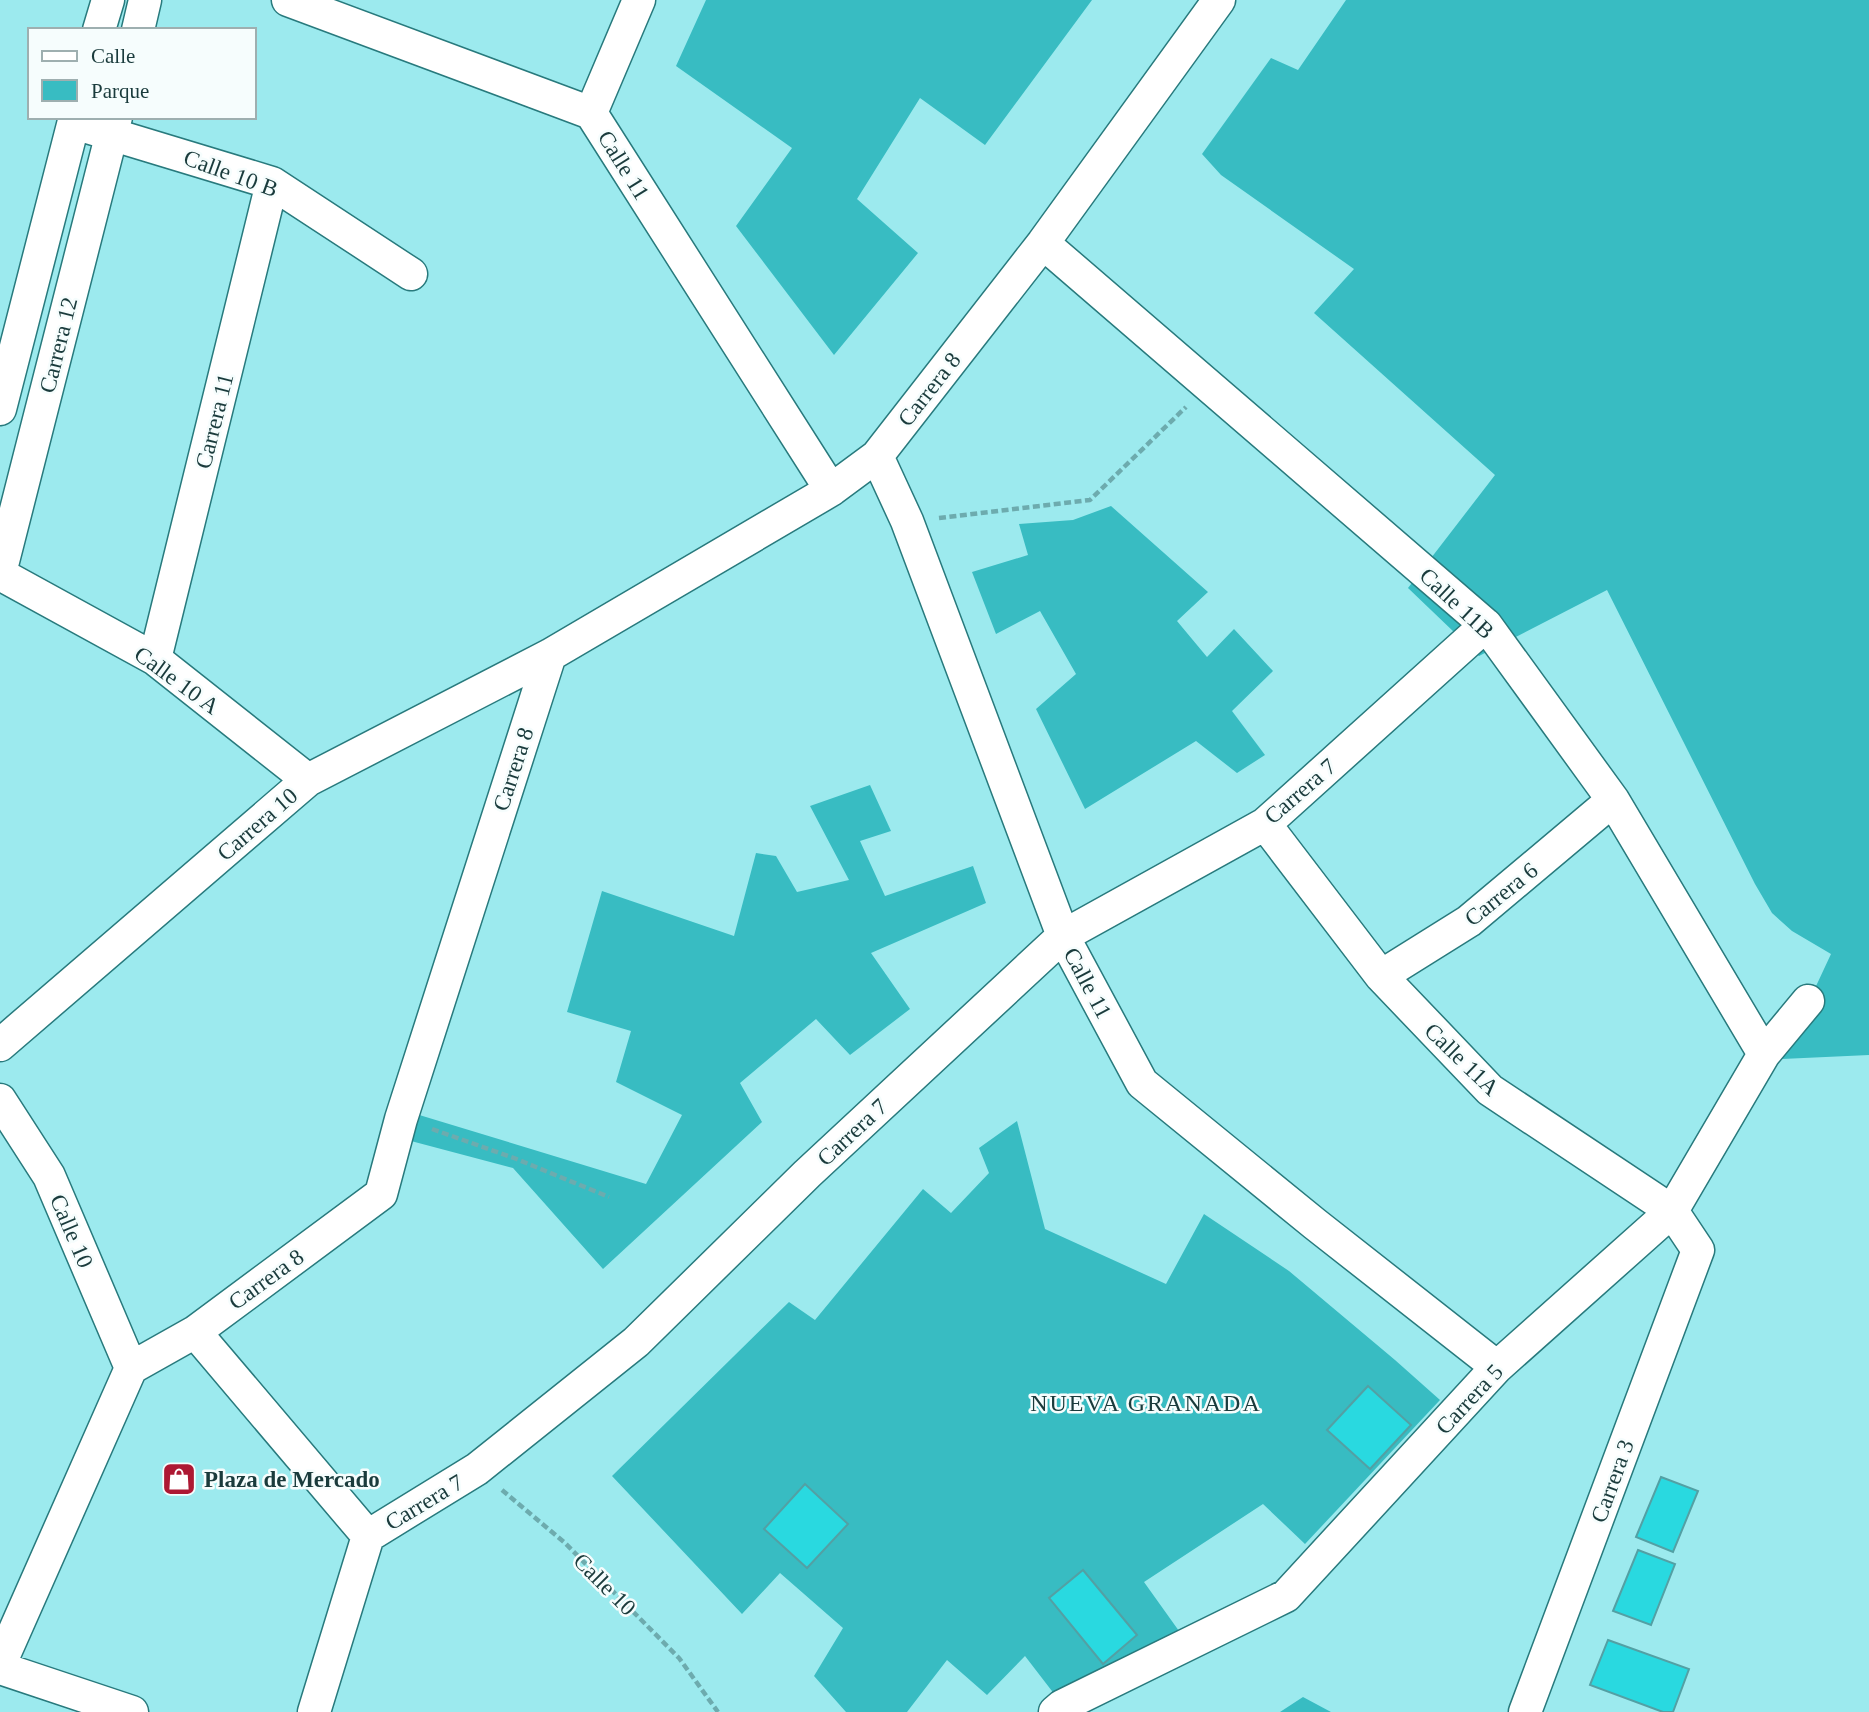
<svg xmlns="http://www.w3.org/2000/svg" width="1869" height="1712" viewBox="0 0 1869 1712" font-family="'Times New Roman',serif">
<rect width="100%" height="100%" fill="#9ceaee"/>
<path fill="#38bcc2" d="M706,0h386l-107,145 -65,-47 -63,101 61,54 -84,102 -98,-129 56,-78 -116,-82z
M1346,0h523v1055l-87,4 49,-105 -39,-23 -20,-18 -17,-29 -148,-294 -128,66 -71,-68 87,-113 -181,-162 40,-44 -133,-94 -19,-21 69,-96 27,12z
M1111,506l97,86 -31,29 30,36 27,-28 39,42 -41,40 33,44 -28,18 -41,-32 -111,68 -49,-100 40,-35 -36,-63 -44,23 -24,-62 56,-17 -9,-31 54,-4z
M870,785l21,46 -31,10 25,55 88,-30 13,37 -115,50 39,56 -60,46 -34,-36 -76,64 22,39 -159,147 -90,-101 -102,-27 5,-27 230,70 36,-69 -66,-33 15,-51 -64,-19 35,-121 132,45 22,-83 20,3 21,36 52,-12 -39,-74z
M1017,1121l28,108 121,55 38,-70 85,57 106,89 45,40 -135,144 -42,-40 -119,78 35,49 -124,64 -30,-39 -38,39 -40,-35 -40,52h-61l-32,-36 29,-48 -63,-55 -38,41 -130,-138 177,-174 26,18 108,-131 28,24 38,-40 -10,-25z
M1303,1697l28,15h-51z"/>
<path fill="#29d9e0" stroke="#53a0a4" stroke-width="2" d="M1368,1386l43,39 -41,44 -43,-39z
M1661,1477l37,14 -25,61 -37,-15z
M805,1484l43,40 -41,44 -43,-39z
M1638,1550l37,14 -24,61 -38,-14z
M1083,1570l54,65 -34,29 -54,-66z
M1608,1640l81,29 -16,43h-10l-73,-27z"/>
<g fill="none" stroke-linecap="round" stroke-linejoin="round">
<g stroke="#287a7d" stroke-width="35">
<path id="street" d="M288,0l303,113 240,377
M99,30l9,-30
M138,30l7,-30
M591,113l48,-113
M74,123l198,60 139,91
M1043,243l443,382 127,175 151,254
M0,409l75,-292
M877,456l30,65 156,415 79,147 173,141 182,143
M0,573l116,-456
M0,574l155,85 153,121
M155,659l117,-476
M1265,824l116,152 109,114 182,121 26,39 -173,462
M1381,976l88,-55 144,-121
M0,1045l308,-265 242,-125 281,-165 46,-34 166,-213 176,-243
M0,1100l49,76 82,192
M195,1332l173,204
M0,1664l131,-296 64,-36 186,-138 20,-75 149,-464
M0,1668l132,44
M314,1712l54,-176 109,-67 159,-127 171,-168 256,-238 202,-112 221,-199
M1055,1712l7,-6 224,-110 211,-229 175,-156 92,-157 44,-53"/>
</g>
<path stroke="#6dabae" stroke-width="4.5" stroke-dasharray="7 3.5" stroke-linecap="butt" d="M939,518l151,-18 96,-93
M432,1129l82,29 95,39
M502,1490l63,53 114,115 39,54"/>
<use href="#street" stroke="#fff" stroke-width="32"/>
</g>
<defs>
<g id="shop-square" transform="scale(1.75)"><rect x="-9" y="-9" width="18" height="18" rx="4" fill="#ad1833" stroke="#f6fdfd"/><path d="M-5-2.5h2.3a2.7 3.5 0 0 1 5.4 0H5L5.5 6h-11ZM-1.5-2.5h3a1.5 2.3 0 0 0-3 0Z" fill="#fff"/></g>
</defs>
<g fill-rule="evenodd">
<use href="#shop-square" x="179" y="1479"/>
</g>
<g text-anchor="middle" stroke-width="5" stroke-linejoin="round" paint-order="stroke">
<g font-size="23" fill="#1a3b3c" stroke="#f6fdfd">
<text transform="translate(624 165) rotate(58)" y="8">Calle 11</text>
<text transform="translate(231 173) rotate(20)" y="8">Calle 10 B</text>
<text transform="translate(58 345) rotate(-76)" y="8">Carrera 12</text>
<text transform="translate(929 389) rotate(-52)" y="8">Carrera 8</text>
<text transform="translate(214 421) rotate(-76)" y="8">Carrera 11</text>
<text transform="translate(1457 603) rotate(43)" y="8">Calle 11B</text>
<text transform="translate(177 680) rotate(36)" y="8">Calle 10 A</text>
<text transform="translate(513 769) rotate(-72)" y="8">Carrera 8</text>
<text transform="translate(1300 791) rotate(-41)" y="8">Carrera 7</text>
<text transform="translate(257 824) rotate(-41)" y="8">Carrera 10</text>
<text transform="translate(1501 894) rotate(-39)" y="8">Carrera 6</text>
<text transform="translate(1088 983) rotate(62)" y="8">Calle 11</text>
<text transform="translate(1462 1059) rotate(44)" y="8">Calle 11A</text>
<text transform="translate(852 1132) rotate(-43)" y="8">Carrera 7</text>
<text transform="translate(72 1231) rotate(67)" y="8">Calle 10</text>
<text transform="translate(266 1279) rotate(-36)" y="8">Carrera 8</text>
<text transform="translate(1469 1399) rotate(-47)" y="8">Carrera 5</text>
<text transform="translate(1612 1481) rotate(-70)" y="8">Carrera 3</text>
<text transform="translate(424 1502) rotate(-31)" y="8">Carrera 7</text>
<text transform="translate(605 1584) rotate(45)" y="8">Calle 10</text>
</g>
<g font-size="23" font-weight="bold" fill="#1a3b3c" stroke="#f6fdfd" text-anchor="start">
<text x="204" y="1487">Plaza de Mercado</text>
</g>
<g font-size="24" letter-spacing="2" fill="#1a3b3c" stroke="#f6fdfd">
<text x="1146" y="1411">NUEVA GRANADA</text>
</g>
</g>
<rect x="28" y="28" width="228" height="91" fill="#f6fdfd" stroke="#9eafb0" stroke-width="2"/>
<rect x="42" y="51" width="35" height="10" fill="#ffffff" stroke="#9eafb0" stroke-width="2"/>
<text x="91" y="63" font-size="21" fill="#1a3b3c">Calle</text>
<rect x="42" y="80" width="35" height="21" fill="#38bcc2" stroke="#9eafb0" stroke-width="2"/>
<text x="91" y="98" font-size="21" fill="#1a3b3c">Parque</text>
</svg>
